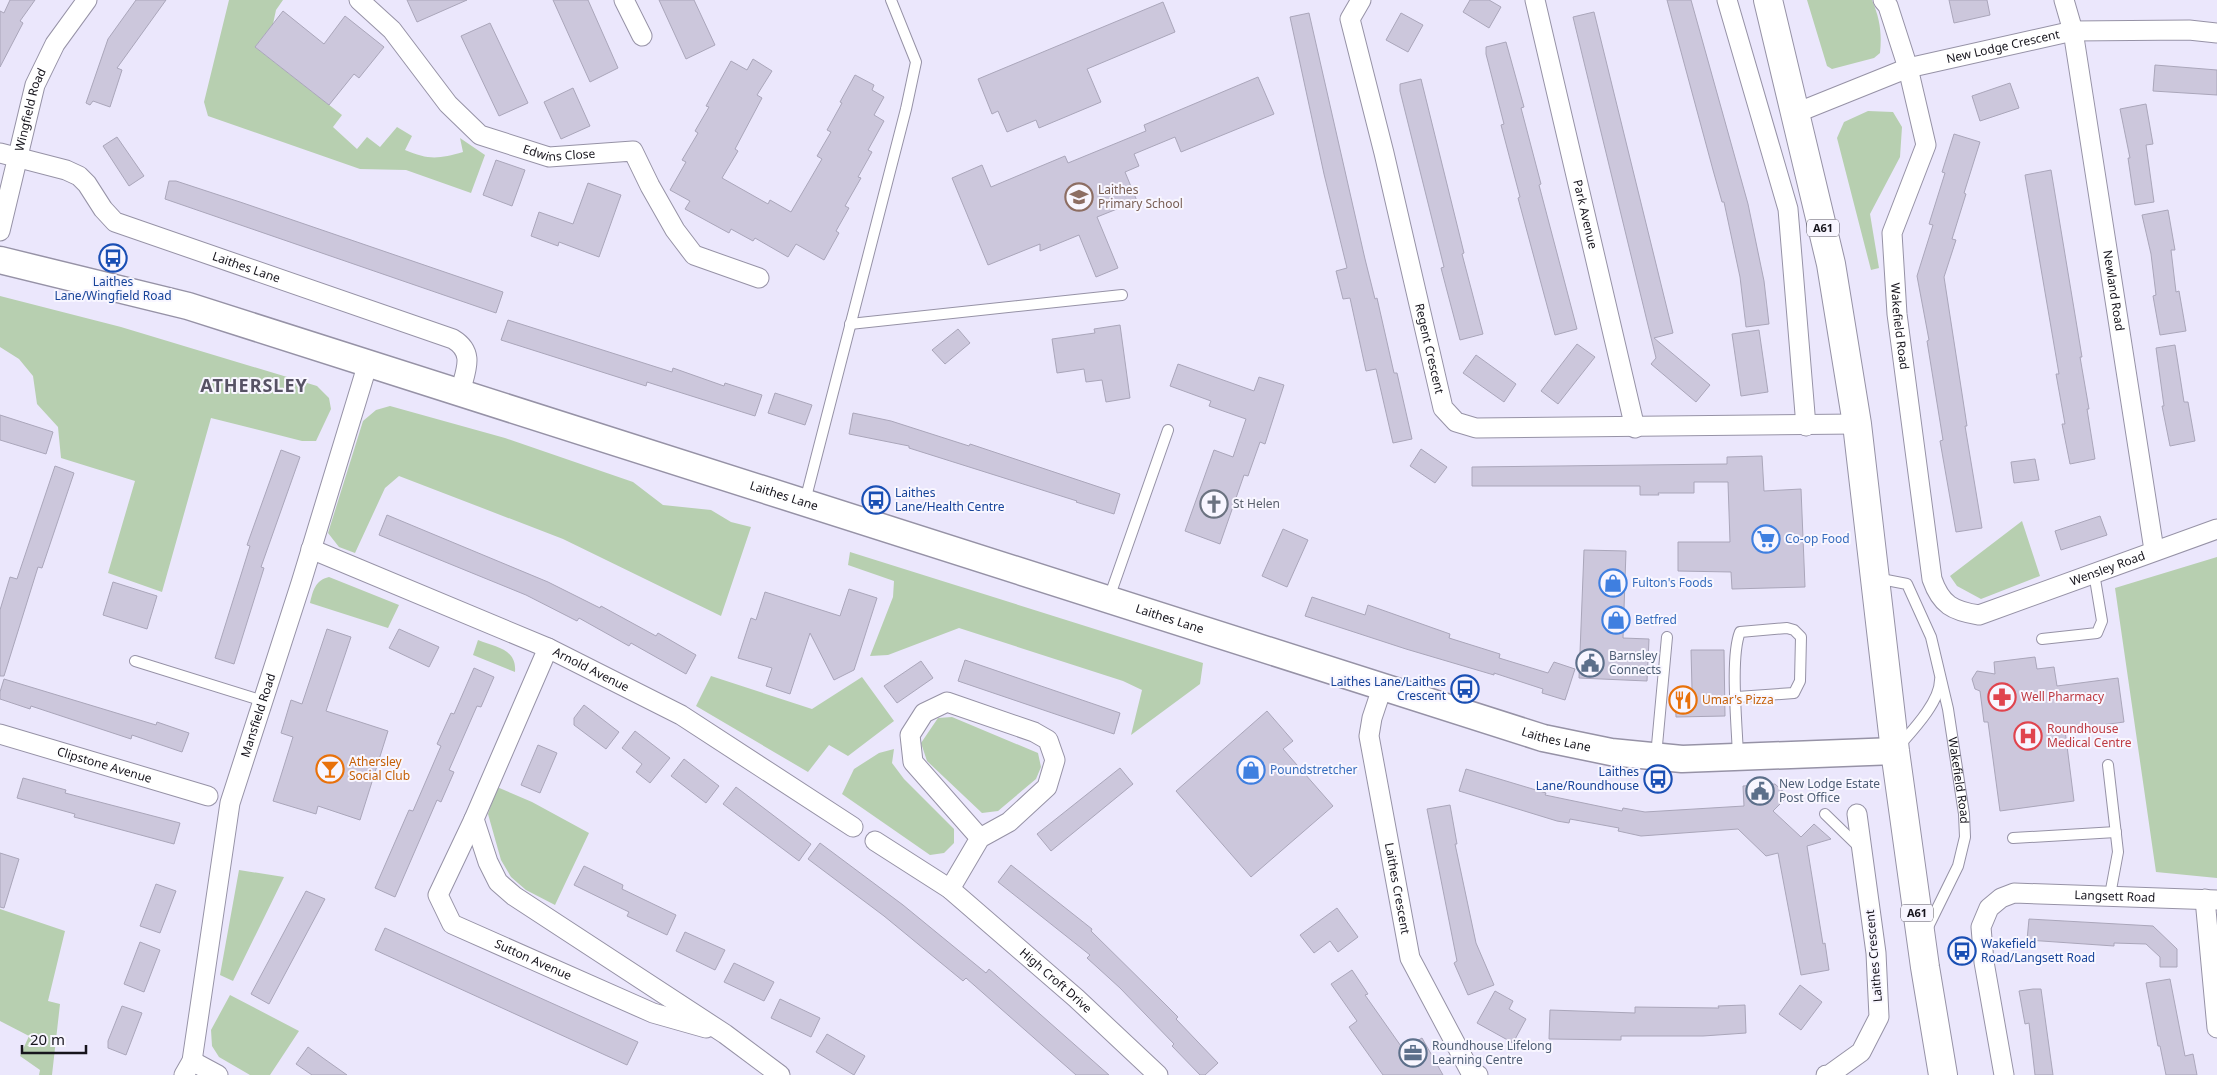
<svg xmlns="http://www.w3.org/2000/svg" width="2217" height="1075" viewBox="0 0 2217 1075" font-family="'Noto Sans',sans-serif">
<rect width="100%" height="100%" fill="#ebe7fc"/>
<path fill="#b7cfb0" d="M229,0h54l-7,10 -3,14 -18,23 87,68 -9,12 24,22 10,-12 13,10 17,-20 15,9 -7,14c23,10 34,9 58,2l-3,-14 25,17 -14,38 -65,-23 -46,-1 -152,-53 -4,-14z
M1807,0h65c8,19 10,33 8,53l-6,5 -42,11 -5,-3z
M1868,111l25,1 9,15 -2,30 -30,57 9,54 -8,2 -34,-132 7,-16z
M0,296l121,31 196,59 12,12 2,11 -15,32h-14l-91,-23 -49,174 -54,-19 27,-92 -74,-23 -3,-31 -21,-23 -4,-28 -14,-17 -19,-12z
M390,406l115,32 128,44 30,23 48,5 20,12 20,5 -30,89 -158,-77 -164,-63 -14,12 -30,65 -16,-6 -11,-14 35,-112 13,-11z
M2022,521l18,55 -59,23 -24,-13 -7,-10z
M850,552l353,111 -3,21 -69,51 11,-45 -19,-9 -164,-53 -71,27 -18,1 23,-59 1,-16 -46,-16z
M2217,557v321l-61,-6 -41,-284z
M329,577l70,28 -11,23 -78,-25c3,-12 5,-23 19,-26z
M478,640c18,7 39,9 37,32l-42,-17z
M711,676l101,33 50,-32 32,44 -46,35 -19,-11 -21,27 -112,-66z
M952,717l86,36 3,14 -5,12 -38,32 -16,2 -55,-52 -6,-18 17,-25z
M894,749l-2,14 12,16 50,50v14l-10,10 -14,2 -88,-61 12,-25 25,-16z
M497,787l35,15 57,31 -34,72 -29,-15 -15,-13 -10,-17 -13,-46z
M239,870l45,7 -51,104 -13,-6z
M0,909l65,22 -17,70 12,3 -8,71h-13l1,-5 -20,-14 9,-20 -29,-15z
M230,995l69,36 -29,44h-20l-31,-18 -7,-11 -1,-16z"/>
<path fill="#ccc7dc" stroke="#aaa6ba" d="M10,0h25l-15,21 3,2 -23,44v-56l4,2z
M136,0h30l-49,68 5,2 -12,37 -17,-6 -3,4 -4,-2 22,-64z
M407,0h60l-50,22z
M553,0h35l30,68 -28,14z
M659,0h35l21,45 -29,14z
M1470,0h19l12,7 -12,21 -26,-16z
M1667,0h24l57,204 16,77 5,43 -23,3 -6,-50 -16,-75h-2l-9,-32z
M1949,0h38l3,15 -36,8z
M1163,2l12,30 -88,37 14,33 -62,26 -3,-8 -29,12 -9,-21 -6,3 -14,-35z
M283,11l41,33 21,-28 39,31 -25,31 -5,-4 -25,31 -74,-58z
M1594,12l79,321 -19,5 56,47 -14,17 -45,-38 5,-6 -83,-341z
M1309,13l56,246 10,40 2,-1 17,75h3l15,66 -19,4 -17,-74 -10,2 -16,-73 -7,1 -7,-28 11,-3 -23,-94 -34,-157z
M1401,13l22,12 -15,27 -22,-12z
M490,23l38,80 -29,13 -38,-80z
M1506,42l18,65 -3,1 20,76 -2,1 38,144 -22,6 -37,-137 2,-1 -19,-72 3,-1 -18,-70v-7z
M753,59l19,12 -15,24 5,3 -27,51 3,2 -16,27 46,26 2,-4 21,12 31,-53 -5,-3 14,-24 -4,-2 15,-27 -2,-1 15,-27 19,10 -2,5 12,7 -10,18 10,6 -16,29 4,2 -14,25 3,1 -16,28 4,2 -13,23 3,2 -15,27 -28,-16 -8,13 -33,-19 -2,3 -22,-12 -2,4 -44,-24 5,-8 -20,-11 16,-28 -4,-2 16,-27 -3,-2 14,-24 -3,-1 25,-45 16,9z
M2155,65l62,5v25l-64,-4z
M1258,77l16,37 -93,38 -6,-15 -41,17 5,12 -14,6 12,29 -40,16 21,51 -22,9 -17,-42 -39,16v-7l-52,21 -36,-87 30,-13 9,22 74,-31 3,7 78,-32 -2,-6z
M1421,79l43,174 -2,1 21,80 -23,6 -19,-72 3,-1 -44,-176v-7z
M2010,83l9,25 -39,13 -8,-25z
M573,88l17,38 -29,13 -17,-37z
M2146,104l7,40 -7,1 8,57 -19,3 -7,-47h2l-10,-49z
M1954,134l26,8 -16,51 2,1 -14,45 4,1 -12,37 23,149h-2l17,102 -26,4 -16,-91 3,-1 -16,-99 2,-1 -12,-64 16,-51 -4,-1 16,-51 -3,-1z
M117,137l27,39 -15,10 -26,-40z
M496,160l29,10 -13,36 -29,-11z
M2051,170l31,187h-2l9,52h-2l8,50 -25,5 -8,-40h3l-9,-50h3l-34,-199z
M169,181h7l67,22 260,89 -7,21 -331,-114z
M588,183l33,12 -22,62 -40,-15 -1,4 -27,-10 8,-24 34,12z
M2168,210l7,40h-4l5,42 3,-1 7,40 -26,4 -7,-39 3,-1 -5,-41 -9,-39z
M508,320l164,52 1,-4 51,18 1,-3 37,12 -7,21 -108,-34 -1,4 -145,-46z
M1120,325l10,73 -24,4 -4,-22 -16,2 -2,-13 -27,4 -5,-34 43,-6 -1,-4z
M958,329l12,14 -25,21 -13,-14z
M1759,330l9,62 -27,4 -9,-62z
M1577,344l18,13 -37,47 -17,-13z
M2175,345l9,57h4l7,39 -25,5 -8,-40h2l-8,-58z
M1476,355l40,29 -12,18 -41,-29z
M1178,364l76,27 5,-14 25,8 -19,59 -5,-2 -12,34 -4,-1 -24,69 -35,-13 29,-81 19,7 13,-38 -37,-13 2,-5 -41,-15z
M775,393l37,12 -7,20 -37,-12z
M853,413l38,8 78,25 1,-2 150,50 -6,20 -38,-12 1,-1 -168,-53v-2l-60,-12z
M0,415l53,17 -7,22 -46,-14z
M1421,449l26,18 -12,16 -25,-17z
M281,450l19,7 -39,110 3,1 -30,96 -19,-6 35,-112 -3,-1z
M1762,456l2,35 37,-2 4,98 -73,2 -1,-17 -53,-1v-29h52l-2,-60h-34v11h-36l1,2h-19v-9h-168v-19l255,-3v-7z
M2035,459l4,21 -25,3 -3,-21z
M55,466l19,7 -32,95 -4,-1 -34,109h-4v-66l10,-33 7,2z
M387,515l161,67 52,26 1,-2 55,30 2,-3 38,22 -10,19 -55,-31 -2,3 -50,-28 -2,3 -51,-26 -147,-60z
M2100,516l7,19 -46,15 -6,-19z
M1283,529l25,11 -21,47 -25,-11z
M1584,550l42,1 -3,87 26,1 -2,42 -68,-3z
M113,582l44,14 -10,33 -44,-14z
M849,589l28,9 -23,72 -20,10 -24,-47 -20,61 -24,-8 6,-18 -34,-10 13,-40 5,2 9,-28 75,24z
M1312,597l53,18 3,-10 82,29 -1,4 51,16 -1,4 49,15 6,-11 21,7 -10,31 -23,-7 1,-4 -49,-16v2l-88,-26 -101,-33z
M327,629l24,8 -25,74 62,20 -28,89 -42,-14 -2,8 -43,-13 20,-64 -12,-4 10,-33 11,4z
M399,629l40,18 -10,20 -40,-19z
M1691,650h33l1,66 -49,1 -1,-28h17z
M2035,657l2,12 17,-2 3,19 61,-8 6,44 -59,8 9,71 -74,10 -12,-89h-4l-4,-31 -5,-2 -3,-10 5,-8 18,3 -1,-12z
M965,660l155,53 -6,21 -156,-53z
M921,661l12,17 -36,25 -13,-17z
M474,668l20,9 -13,30 -4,-1 -28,64 5,2 -13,30 -4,-2 -42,97 -20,-9 34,-78 4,1 28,-65 -4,-2 14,-31 3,1z
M4,679l152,46 1,-3 32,11 -7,19 -50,-17 -1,4 -100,-33 -1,3 -30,-10v-7z
M584,705l35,27 -13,17 -32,-24v-7z
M1267,711l26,30 -10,8 50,57 -82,71 -75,-86z
M635,731l35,27 -20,25 -14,-11 6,-8 -20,-16z
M538,745l19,8 -17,40 -19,-8z
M684,759l35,27 -13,17 -35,-27z
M1120,768l13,16 -82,67 -14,-17z
M1466,769l80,24 -1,2 77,16 1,-3 22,4 99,-6 -1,-20 32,-2 13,12 -15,15 28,26 13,-13 17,15 -24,7 16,98 2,-1 4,27 -28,5 -23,-122 -12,3 -28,-27 -97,7 -23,-5 1,-3 -49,-9 -1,4 -12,-2 -98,-30z
M23,778l43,12 -1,3 115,30 -6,21 -100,-27 1,-3 -58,-16z
M736,787l75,57 -12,17 -76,-57z
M1450,805l7,39h-2l21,99 18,42 -26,10 -14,-32 3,-2 -30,-152z
M820,843l83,62 83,68 3,-4 120,106h-33l-110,-97 -3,3 -79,-65 -76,-57z
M0,853l19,6 -15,49 -4,-1z
M1011,865l81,64 -1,2 71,70 16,16 -2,2 42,44 -13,12h-5l-28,-29 2,-2 -54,-56 -33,-30 3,-3 -92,-73z
M584,866l39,19 -1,4 54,26 -9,20 -40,-19 2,-4 -55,-27z
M156,884l20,7 -16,42 -20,-7z
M306,891l19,8 -56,105 -18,-10z
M1337,908l21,29 -20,15 -8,-11 -16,12 -14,-18z
M2029,919l124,7 24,23v18h-17v-10l-14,-13 -32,-1v3l-87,-6z
M385,928l253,114 -11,23 -252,-115z
M685,932l40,18 -10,20 -39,-19z
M140,942l20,8 -16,42 -20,-8z
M734,963l40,19 -10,19 -40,-19z
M1352,970l16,24 -3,1 38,54 19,-11 21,37h-60l-34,-48 8,-6 -26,-37z
M2170,979l15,77 8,-2 4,21h-31l-6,-29h-2l-12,-63z
M1800,985l22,17 -21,28 -22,-16z
M2033,989h8l12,86h-18l-6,-52 -4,1 -6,-33z
M1495,991l18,10 -4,8 17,10 -13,24 -36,-20z
M780,999l40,19 -9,19 -40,-19z
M1745,1005l1,28 -43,3h-82v4l-72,-1 1,-29 85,3v-6l84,1 -1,-2z
M122,1006l20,7 -16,42 -18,-7v-7z
M827,1034l38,22 -11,19 -38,-23z
M308,1047l15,11 24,17h-35l-16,-11z"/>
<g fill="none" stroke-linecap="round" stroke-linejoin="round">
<g stroke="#9692a6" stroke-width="12">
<g id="lane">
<path d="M850,324l272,-29"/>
<path d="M805,501l101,-392 10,-47 -25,-62"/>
<path id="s1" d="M1876,578l31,6 24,53 17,72 16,105 1,23 -7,29 -31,63"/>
<path d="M1109,598l59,-168"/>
<path d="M2042,639l55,-6 5,-12 -8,-48"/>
<path d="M135,661l128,40"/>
<path d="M1737,697l57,-4 6,-12 1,-44 -7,-7 -7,-2 -47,4c-10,25 -3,93 -2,124"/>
<path d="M1898,747c14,-16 42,-45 42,-67"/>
<path d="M1656,756l11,-119"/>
<path d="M2108,765l10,87 -8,43"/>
<path d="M1825,814l35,34"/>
<path d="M2013,838l103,-6"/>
</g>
</g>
<g stroke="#9692a6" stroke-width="21">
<g id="street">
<path id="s2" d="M359,0l33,30 56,74 32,31 69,22 84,-6 17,35 25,44 19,25 65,23"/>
<path d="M624,0l18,36"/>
<path id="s3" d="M1361,0l-11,19 34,134 59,255 13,14 20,6 381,-4"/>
<path id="s4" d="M1535,0l100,428"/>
<path d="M1727,0l61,209 18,217"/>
<path id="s5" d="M1883,0l5,6 20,62 18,77 -34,88 5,81 35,265c9,26 21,32 47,36l238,-86"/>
<path id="s6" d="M2064,0l9,31 81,519"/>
<path id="s7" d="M1796,113l112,-45 165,-37 116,-1 28,3"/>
<path id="s8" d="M0,153l66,17 13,6 8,8 16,25 12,13 338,117c23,14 12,32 7,54"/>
<path id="s9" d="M0,231l35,-146 20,-41 32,-44"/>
<path id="s10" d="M311,549l237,99 133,67 172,112"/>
<path d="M548,648l-74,171 14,43 10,20 16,14 211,138 55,41"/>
<path id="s11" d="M1383,685l-11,33 -3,18 41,222 60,113 8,4"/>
<path id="s12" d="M0,734l208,62"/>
<path id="s13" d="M474,819l-36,76 14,29 201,89 53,15"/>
<path id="s14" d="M875,841l75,48 126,109 82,77"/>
<path d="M950,889l30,-51 29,-16 38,-35 8,-27 -7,-20 -14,-8 -87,-30 -23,11 -14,22 3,27 67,76"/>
<path d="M2205,899l12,129"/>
<path d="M192,1061l26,14"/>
<path id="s15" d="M184,1075l8,-14 38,-258 71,-220 67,-220"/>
<path d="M1826,1075h3l32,-23 18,-35 -3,-64 -19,-139"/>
<path id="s16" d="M2004,1075l-20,-113 -3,-35 8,-19 12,-10 13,-5 203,7"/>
</g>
</g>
<g stroke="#9692a6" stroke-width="29">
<g id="secondary">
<path id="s17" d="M0,260l188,46 1355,432 68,14 71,7 213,-8"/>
</g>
</g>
<g stroke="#9692a6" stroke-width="30">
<path id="primary" d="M1768,0l63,264 26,160 38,327 30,216 18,108"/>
</g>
<use href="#lane" stroke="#fff" stroke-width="10"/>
<use href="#street" stroke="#fff" stroke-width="19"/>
<use href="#secondary" stroke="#fff" stroke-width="26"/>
<use href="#primary" stroke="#fff" stroke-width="28"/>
</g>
<defs>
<g id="school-ring" transform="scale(1.4375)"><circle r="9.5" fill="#f8f6ff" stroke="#8d6e63" stroke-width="1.5"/><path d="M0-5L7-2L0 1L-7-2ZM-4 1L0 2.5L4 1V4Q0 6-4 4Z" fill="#8d6e63"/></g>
<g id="bus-ring" transform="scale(1.4375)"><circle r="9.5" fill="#f8f6ff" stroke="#1a4fb4" stroke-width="1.5"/><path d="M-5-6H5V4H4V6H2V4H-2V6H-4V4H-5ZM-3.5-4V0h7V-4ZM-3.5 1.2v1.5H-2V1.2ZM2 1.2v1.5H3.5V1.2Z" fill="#1a4fb4"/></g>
<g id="church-ring" transform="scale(1.4375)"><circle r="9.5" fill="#f8f6ff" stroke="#6b7280" stroke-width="1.5"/><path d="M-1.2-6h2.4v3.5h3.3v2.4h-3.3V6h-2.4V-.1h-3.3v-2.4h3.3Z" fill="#6b7280"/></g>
<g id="supermarket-ring" transform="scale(1.4375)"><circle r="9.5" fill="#f8f6ff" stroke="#3f7fe0" stroke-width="1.5"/><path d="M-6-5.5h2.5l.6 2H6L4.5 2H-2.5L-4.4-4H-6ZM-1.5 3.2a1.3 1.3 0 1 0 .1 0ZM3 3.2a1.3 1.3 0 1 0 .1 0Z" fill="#3f7fe0"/></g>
<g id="shop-ring" transform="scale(1.4375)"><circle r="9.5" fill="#f8f6ff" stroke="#3f7fe0" stroke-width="1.5"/><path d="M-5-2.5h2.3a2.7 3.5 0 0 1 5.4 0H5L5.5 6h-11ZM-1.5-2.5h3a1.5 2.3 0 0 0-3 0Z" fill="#3f7fe0"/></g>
<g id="civic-ring" transform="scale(1.4375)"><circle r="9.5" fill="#f8f6ff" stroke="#5c6f8a" stroke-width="1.5"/><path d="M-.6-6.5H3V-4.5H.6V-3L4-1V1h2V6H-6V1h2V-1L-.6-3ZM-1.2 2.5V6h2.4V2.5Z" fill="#5c6f8a"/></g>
<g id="pharmacy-ring" transform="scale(1.4375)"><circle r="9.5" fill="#f8f6ff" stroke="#e0444e" stroke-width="1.5"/><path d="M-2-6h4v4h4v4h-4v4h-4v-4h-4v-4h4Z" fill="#e0444e"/></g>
<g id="restaurant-ring" transform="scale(1.4375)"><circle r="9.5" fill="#f8f6ff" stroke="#e8710a" stroke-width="1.5"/><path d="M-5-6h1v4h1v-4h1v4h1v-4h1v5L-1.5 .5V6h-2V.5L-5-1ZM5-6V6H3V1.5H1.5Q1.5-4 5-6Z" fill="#e8710a"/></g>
<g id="hospital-ring" transform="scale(1.4375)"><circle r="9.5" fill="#f8f6ff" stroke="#e0444e" stroke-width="1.5"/><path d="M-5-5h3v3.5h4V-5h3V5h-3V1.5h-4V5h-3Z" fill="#e0444e"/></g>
<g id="bar-ring" transform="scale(1.4375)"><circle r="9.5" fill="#f8f6ff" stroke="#e8710a" stroke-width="1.5"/><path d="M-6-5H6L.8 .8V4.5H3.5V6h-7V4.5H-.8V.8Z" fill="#e8710a"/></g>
<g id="office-ring" transform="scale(1.4375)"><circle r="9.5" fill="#f8f6ff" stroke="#5c6f8a" stroke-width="1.5"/><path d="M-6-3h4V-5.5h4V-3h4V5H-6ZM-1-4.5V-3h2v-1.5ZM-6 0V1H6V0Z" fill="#5c6f8a"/></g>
</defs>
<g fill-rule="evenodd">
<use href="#school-ring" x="1079" y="197"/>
<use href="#bus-ring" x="113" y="258"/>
<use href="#bus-ring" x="876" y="500"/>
<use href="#church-ring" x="1214" y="504"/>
<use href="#supermarket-ring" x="1766" y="539"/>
<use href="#shop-ring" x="1613" y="583"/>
<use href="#shop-ring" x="1616" y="620"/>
<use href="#civic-ring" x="1590" y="663"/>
<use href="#bus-ring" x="1465" y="689"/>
<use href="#pharmacy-ring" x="2002" y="697"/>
<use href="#restaurant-ring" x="1683" y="700"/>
<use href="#hospital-ring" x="2028" y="736"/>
<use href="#bar-ring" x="330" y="769"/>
<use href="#shop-ring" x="1251" y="770"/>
<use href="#bus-ring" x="1658" y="779"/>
<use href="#civic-ring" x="1760" y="791"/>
<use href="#bus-ring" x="1962" y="951"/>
<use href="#office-ring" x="1413" y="1053"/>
</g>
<g text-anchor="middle" stroke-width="4" stroke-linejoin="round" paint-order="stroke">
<g fill="#f8f6ff" stroke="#5a5860" stroke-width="1">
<rect x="1807" y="219.5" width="32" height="17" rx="4"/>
<rect x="1901" y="904.5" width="32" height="17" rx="4"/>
</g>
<g font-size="11" font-weight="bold" fill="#16141c">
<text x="1823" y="232">A61</text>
<text x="1917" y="917">A61</text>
</g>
<g font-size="12" fill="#16141c" stroke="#f8f6ff">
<text dy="4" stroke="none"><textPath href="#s7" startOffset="218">New Lodge Crescent</textPath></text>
<text dy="4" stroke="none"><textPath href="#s9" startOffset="125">Wingfield Road</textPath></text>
<text dy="4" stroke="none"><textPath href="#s2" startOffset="264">Edwins Close</textPath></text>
<text dy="4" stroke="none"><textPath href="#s4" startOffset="220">Park Avenue</textPath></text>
<text dy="4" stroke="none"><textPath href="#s8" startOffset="280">Laithes Lane</textPath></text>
<text dy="4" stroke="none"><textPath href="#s6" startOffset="295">Newland Road</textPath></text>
<text dy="4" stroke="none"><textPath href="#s5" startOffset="340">Wakefield Road</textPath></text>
<text dy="4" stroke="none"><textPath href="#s3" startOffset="361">Regent Crescent</textPath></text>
<text dy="4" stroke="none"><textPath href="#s17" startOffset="819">Laithes Lane</textPath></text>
<text dy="4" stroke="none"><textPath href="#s5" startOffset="795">Wensley Road</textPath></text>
<text dy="4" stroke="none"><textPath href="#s17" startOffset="1224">Laithes Lane</textPath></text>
<text dy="4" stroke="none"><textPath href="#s10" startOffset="305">Arnold Avenue</textPath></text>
<text dy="4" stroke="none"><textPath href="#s15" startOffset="369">Mansfield Road</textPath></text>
<text dy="4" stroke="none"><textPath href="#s17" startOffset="1629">Laithes Lane</textPath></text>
<text dy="4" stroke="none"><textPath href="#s12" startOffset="109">Clipstone Avenue</textPath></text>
<text dy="4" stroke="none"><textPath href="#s1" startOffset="236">Wakefield Road</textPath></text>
<text dy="4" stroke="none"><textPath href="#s11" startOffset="208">Laithes Crescent</textPath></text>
<text dy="4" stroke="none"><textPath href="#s16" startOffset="301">Langsett Road</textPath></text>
<text transform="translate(1874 956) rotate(-95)" y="4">Laithes Crescent</text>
<text dy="4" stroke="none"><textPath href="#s13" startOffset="205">Sutton Avenue</textPath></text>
<text dy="4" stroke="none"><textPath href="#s14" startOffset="229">High Croft Drive</textPath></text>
</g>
<g font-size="12" fill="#785e54" stroke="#f8f6ff" text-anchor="start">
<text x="1098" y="194">Laithes<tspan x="1098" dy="14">Primary School</tspan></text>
</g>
<g font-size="12" fill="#164399" stroke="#f8f6ff" text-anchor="start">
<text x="113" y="286" text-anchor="middle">Laithes<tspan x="113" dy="14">Lane/Wingfield Road</tspan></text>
<text x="895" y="497">Laithes<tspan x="895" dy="14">Lane/Health Centre</tspan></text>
<text x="1446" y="686" text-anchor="end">Laithes Lane/Laithes<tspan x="1446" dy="14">Crescent</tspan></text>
<text x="1639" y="776" text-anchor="end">Laithes<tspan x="1639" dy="14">Lane/Roundhouse</tspan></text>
<text x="1981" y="948">Wakefield<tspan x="1981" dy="14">Road/Langsett Road</tspan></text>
</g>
<g font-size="12" fill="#5b616d" stroke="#f8f6ff" text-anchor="start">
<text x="1233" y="508">St Helen</text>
</g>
<g font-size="12" fill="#366cbe" stroke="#f8f6ff" text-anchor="start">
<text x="1785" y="543">Co-op Food</text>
<text x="1632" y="587">Fulton's Foods</text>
<text x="1635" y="624">Betfred</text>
<text x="1270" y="774">Poundstretcher</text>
</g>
<g font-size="12" fill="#4e5e75" stroke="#f8f6ff" text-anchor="start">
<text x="1609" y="660">Barnsley<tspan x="1609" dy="14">Connects</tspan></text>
<text x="1779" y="788">New Lodge Estate<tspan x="1779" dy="14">Post Office</tspan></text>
<text x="1432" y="1050">Roundhouse Lifelong<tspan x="1432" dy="14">Learning Centre</tspan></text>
</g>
<g font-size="12" fill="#be3a42" stroke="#f8f6ff" text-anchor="start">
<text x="2021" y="701">Well Pharmacy</text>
<text x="2047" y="733">Roundhouse<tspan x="2047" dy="14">Medical Centre</tspan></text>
</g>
<g font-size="12" fill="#c56008" stroke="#f8f6ff" text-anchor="start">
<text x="1702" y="704">Umar's Pizza</text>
<text x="349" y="766">Athersley<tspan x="349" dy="14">Social Club</tspan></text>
</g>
<g font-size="18" font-weight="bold" letter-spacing="1" fill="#565264" stroke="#f8f6ff">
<text x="254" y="392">ATHERSLEY</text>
</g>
</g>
<path d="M22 1045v8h64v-8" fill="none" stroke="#16141c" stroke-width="2.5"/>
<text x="30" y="1045" font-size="15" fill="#16141c" stroke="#f8f6ff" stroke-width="4" paint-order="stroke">20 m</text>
</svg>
